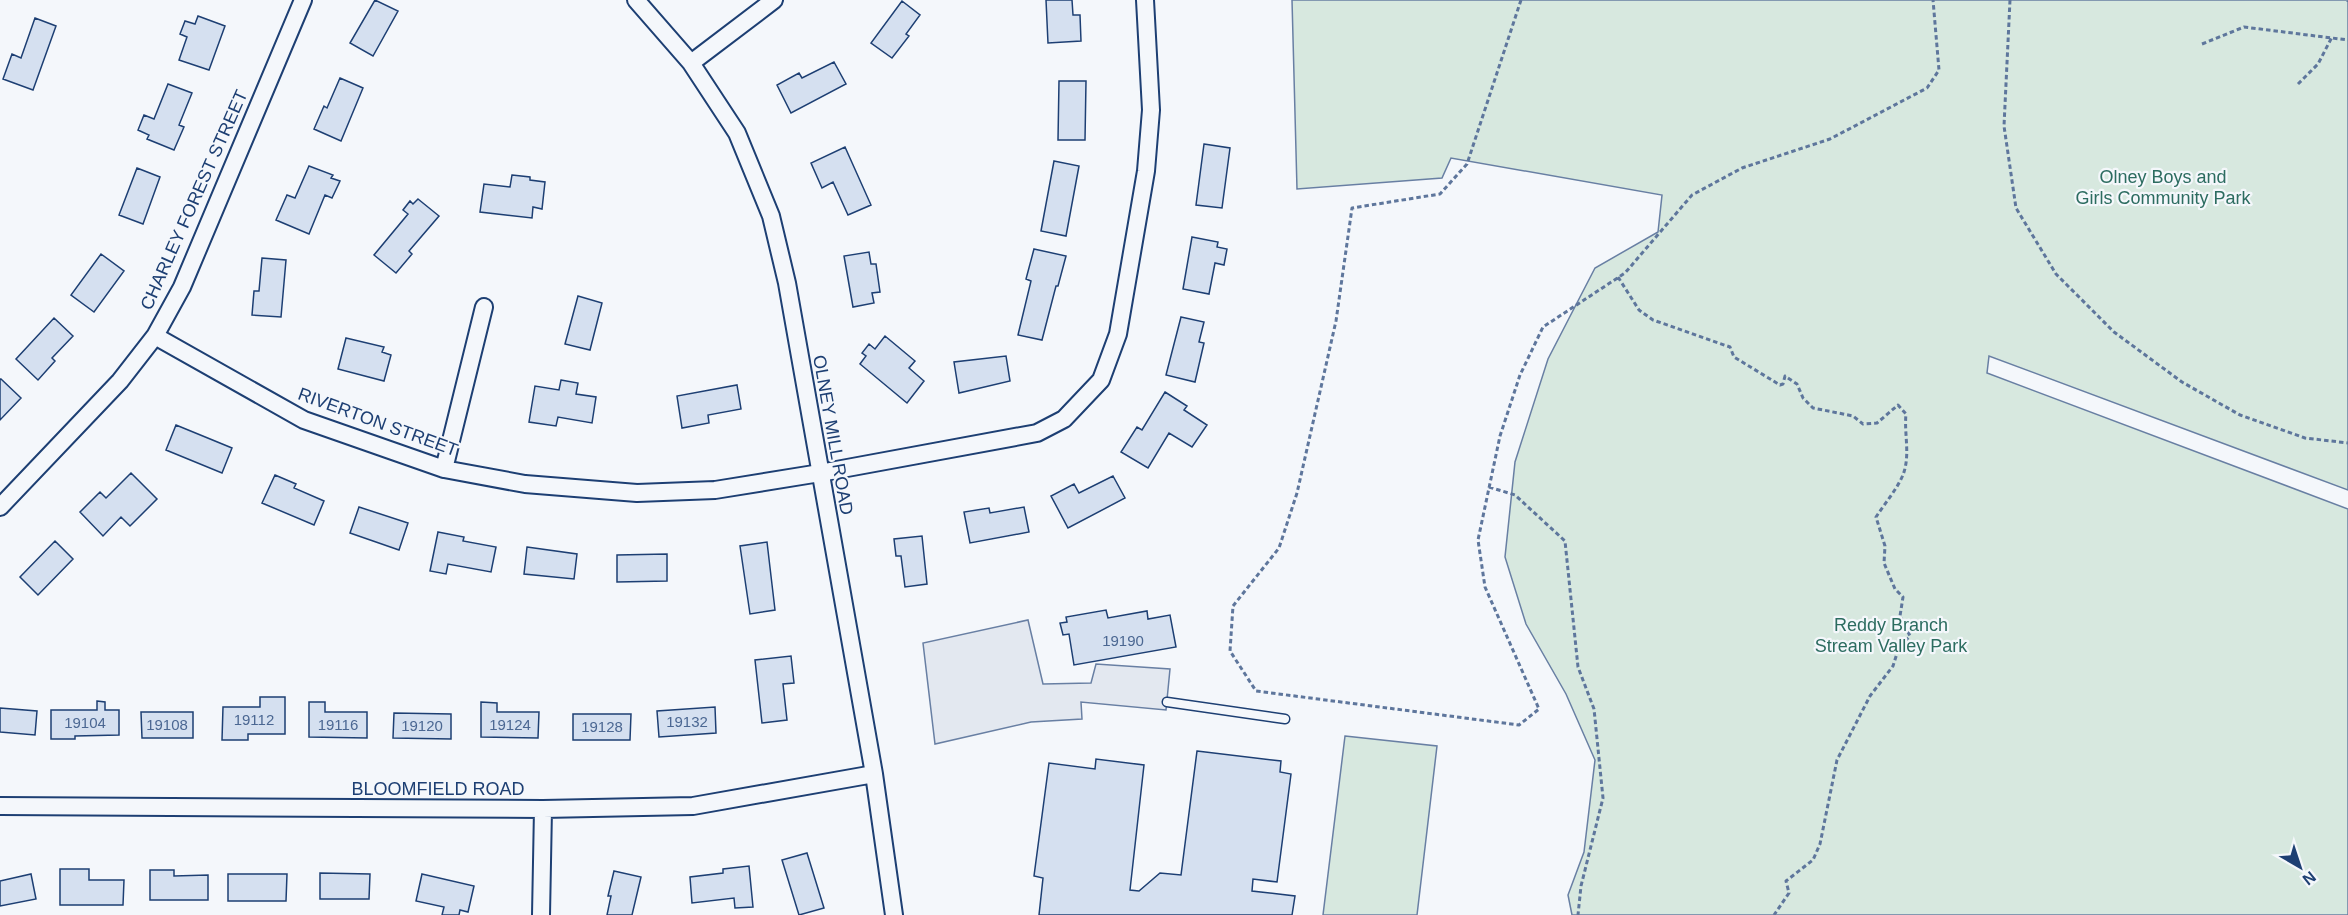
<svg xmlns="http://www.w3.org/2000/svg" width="2348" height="915" viewBox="0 0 2348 915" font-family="Helvetica,sans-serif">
<rect width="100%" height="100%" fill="#f4f7fb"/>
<path fill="#d7e8df" stroke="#687fa3" stroke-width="1.5" d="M1292,0h1056v490l-359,-134 -2,17 361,136v406h-776l-4,-20 16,-43 11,-92 -29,-66 -40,-70 -21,-67 10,-95 33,-103 47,-91 63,-36 4,-37 -211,-37 -9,20 -145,11z
M1345,736l92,10 -20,169h-94z"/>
<path fill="#e3e8f0" stroke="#687fa3" stroke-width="1.5" d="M1028,620l15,64 48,-1 5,-19 74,5 -4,41 -85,-8 1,17 -51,3 -96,22 -12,-101z"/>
<path fill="#d5e0f0" stroke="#1d3f73" stroke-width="1.5" d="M375,0l23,11 -25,45 -23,-13z
M1046,0h26l1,15h7l1,26 -33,2z
M902,1l18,14 -14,19 3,2 -17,22 -21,-15z
M198,16l27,10 -16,44 -30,-10 8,-23 -7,-3 5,-13 10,3z
M35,18l21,8 -23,64 -30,-11 9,-25 9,4z
M834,62l12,22 -55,29 -14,-28 22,-12 3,5z
M340,78l23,10 -22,53 -27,-12 10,-23 3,2z
M1059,81h27l-1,59h-27z
M168,84l24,9 -13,32 5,2 -10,23 -27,-11 2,-4 -11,-5 6,-15 10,4z
M1204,144l26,4 -8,60 -26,-3z
M845,147l26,58 -23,10 -15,-33 -11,6 -11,-25z
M1054,161l25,5 -13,70 -25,-5z
M309,166l24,9 -2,3 9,3 -8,17 -7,-3 -16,39 -33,-14 11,-25 8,3z
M137,168l23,9 -17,47 -24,-9z
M512,175l18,2v3l15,2 -3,27 -9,-2 -1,11 -52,-6 4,-28 26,3z
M418,199l21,17 -30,35 3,3 -16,19 -22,-18 34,-41 -5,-4 7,-9 3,3z
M1192,237l26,5 -1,5 10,2 -3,16 -9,-2 -6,31 -26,-5z
M1034,249l32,7 -8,30h-2l-14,54 -24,-5 13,-54 -5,-2z
M869,252l2,12h5l4,28 -8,1 2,10 -21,4 -9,-51z
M101,254l23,17 -30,41 -23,-17z
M262,258l24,2 -5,57 -29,-2 2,-24h5z
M578,296l24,7 -12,47 -25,-6z
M1181,317l23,5 -5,20 5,1 -9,39 -29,-7z
M54,318l19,18 -21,22 3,3 -17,19 -22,-21z
M885,336l30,25 -6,7 15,13 -17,22 -47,-39 6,-8 -4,-3 7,-9 6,5z
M346,338l38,9 -2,5 9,3 -7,26 -46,-12z
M1006,356l4,25 -51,12 -5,-31z
M1,379l20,19 -21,22v-41z
M561,380l17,3 -2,11 20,3 -4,26 -34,-6 -2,9 -27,-4 6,-36 24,4z
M737,385l4,24 -33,6 1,8 -27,5 -5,-32z
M1165,392l22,14 -3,4 23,15 -15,22 -23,-14 -21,35 -27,-16 16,-25 5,3z
M176,425l56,23 -10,25 -56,-23z
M131,473l26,26 -27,27 -9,-9 -18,19 -23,-24 20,-20 6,6z
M275,475l21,9 -2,4 30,13 -10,24 -52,-22z
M1113,476l12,22 -57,30 -17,-32 23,-12 5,9z
M359,507l49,16 -9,27 -49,-17z
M1024,507l5,25 -59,11 -6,-31 25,-4 1,5z
M438,532l26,5 -1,4 33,6 -5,25 -43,-8 -2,10 -16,-3z
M922,536l5,48 -22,3 -4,-31h-5l-2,-17z
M55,541l18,18 -35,36 -18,-18z
M767,542l8,68 -25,4 -10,-68z
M527,547l50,7 -3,25 -50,-5z
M667,554v27l-50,1v-27z
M1106,610l2,8 39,-7 1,8 22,-4 6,32 -102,18 -5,-31 -6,1 -3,-12 7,-1 -1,-5z
M791,656l3,27 -11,1 4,36 -25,3 -7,-63z
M260,697h25v37h-37v6h-26l1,-33h37z
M97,701l8,1v8h14v25l-44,1v3h-24v-29h46z
M309,702h16v10h42v26l-58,-1z
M481,702l16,1v9h42l-1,26 -57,-1z
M715,707l1,26 -57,4 -2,-26z
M0,708l37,3 -2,24 -35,-3z
M141,712h52v26h-51z
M394,713l57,1v25l-58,-1z
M573,714h58l-1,26h-57z
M1197,751l84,10 -1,11 11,2 -14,108 -24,-3 -1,12 43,5 -3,19h-253l4,-37 -9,-2 15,-113 46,6 1,-10 48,6 -14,125 9,1 21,-18 21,2z
M807,853l17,55 -25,7 -17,-55z
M749,866l4,41 -18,1 -1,-10 -42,5 -2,-26 33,-4v-4z
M60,869h29v11h35l-1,25h-63z
M150,870h24v6l34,-1v25h-58z
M614,871l27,6 -9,38h-25l4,-19h-3z
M320,873l50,1 -1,25h-49z
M31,874l5,25 -36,7v-25z
M228,874h59l-1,27h-58z
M422,874l52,12 -6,26 -8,-2 -1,5h-17l2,-8 -28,-6z"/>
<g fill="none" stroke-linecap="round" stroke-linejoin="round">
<g stroke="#1d3f73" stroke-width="11">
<path id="service" d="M1167,702l118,17"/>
</g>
<g stroke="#1d3f73" stroke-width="20">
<path id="minor" d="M636,0l55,63 46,70 34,83 16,67 87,491 20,141
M691,63l83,-63
M155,336l149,84 140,49 81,15 112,9 78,-3 105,-17 217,-40 27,-14 37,-39 17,-46 28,-163 5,-61 -6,-110
M444,469l40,-162
M0,507l120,-126 35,-45 27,-49 121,-287
M0,806l543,3 150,-3 181,-32
M541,915l2,-106"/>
</g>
<path stroke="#5e769c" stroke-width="3" stroke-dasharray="4.5 3" stroke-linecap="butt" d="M1521,0l-54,164 -27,30 -88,14 -16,113 -39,172 -18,55 -46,58 -3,45 26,40 263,34 20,-16 -54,-122 -7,-47 22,-104 20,-61 23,-48 82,-54 67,-78 50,-27 88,-29 97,-51 12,-18 -6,-70
M2010,0l-6,126 12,82 40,66 58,58 68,50 58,33 65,23 43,5
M2348,1v1
M2202,44l42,-17 104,13
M2298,84l20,-20 14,-27
M1618,277l21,33 14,10 77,27 4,10 46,28 3,-1 2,-8 12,8 6,14 10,10 40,8 10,8 14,-1 21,-18 8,9c-2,19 4,39 -2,58 -5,15 -19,31 -28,45l9,29 -1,17 11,26 8,8 -3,19 10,20 -11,11 -6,19 -23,30 -33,64 -17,84 -7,16 -27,21 3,12 -15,22
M1489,487l26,8 50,46 13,126 16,42 9,89 -22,88 -3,29"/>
<use href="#service" stroke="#f4f7fb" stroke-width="8"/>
<use href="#minor" stroke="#f4f7fb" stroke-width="16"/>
</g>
<g text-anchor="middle" stroke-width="4.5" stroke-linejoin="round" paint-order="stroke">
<g font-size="15" fill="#4b6792">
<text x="1123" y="646">19190</text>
<text x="254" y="725">19112</text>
<text x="687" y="727">19132</text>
<text x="85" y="728">19104</text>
<text x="167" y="730">19108</text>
<text x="338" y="730">19116</text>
<text x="510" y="730">19124</text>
<text x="422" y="731">19120</text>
<text x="602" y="732">19128</text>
</g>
<g font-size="18" fill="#2c6c60" stroke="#f4f7fb">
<text x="2163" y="183">Olney Boys and<tspan x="2163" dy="21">Girls Community Park</tspan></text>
<text x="1891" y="631">Reddy Branch<tspan x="1891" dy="21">Stream Valley Park</tspan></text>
</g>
<g font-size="18" fill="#1d3f73" stroke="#f4f7fb">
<text transform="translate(194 200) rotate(-66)" y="6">CHARLEY FOREST STREET</text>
<text transform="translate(378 422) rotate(20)" y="6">RIVERTON STREET</text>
<text transform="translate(833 435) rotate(80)" y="6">OLNEY MILL ROAD</text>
<text x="438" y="795">BLOOMFIELD ROAD</text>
</g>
</g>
<g transform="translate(2300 867) rotate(141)" stroke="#f4f7fb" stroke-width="4.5" paint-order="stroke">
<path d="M0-4.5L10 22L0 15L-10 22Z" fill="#1d3f73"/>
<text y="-9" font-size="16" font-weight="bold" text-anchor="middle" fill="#1d3f73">N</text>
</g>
</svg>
